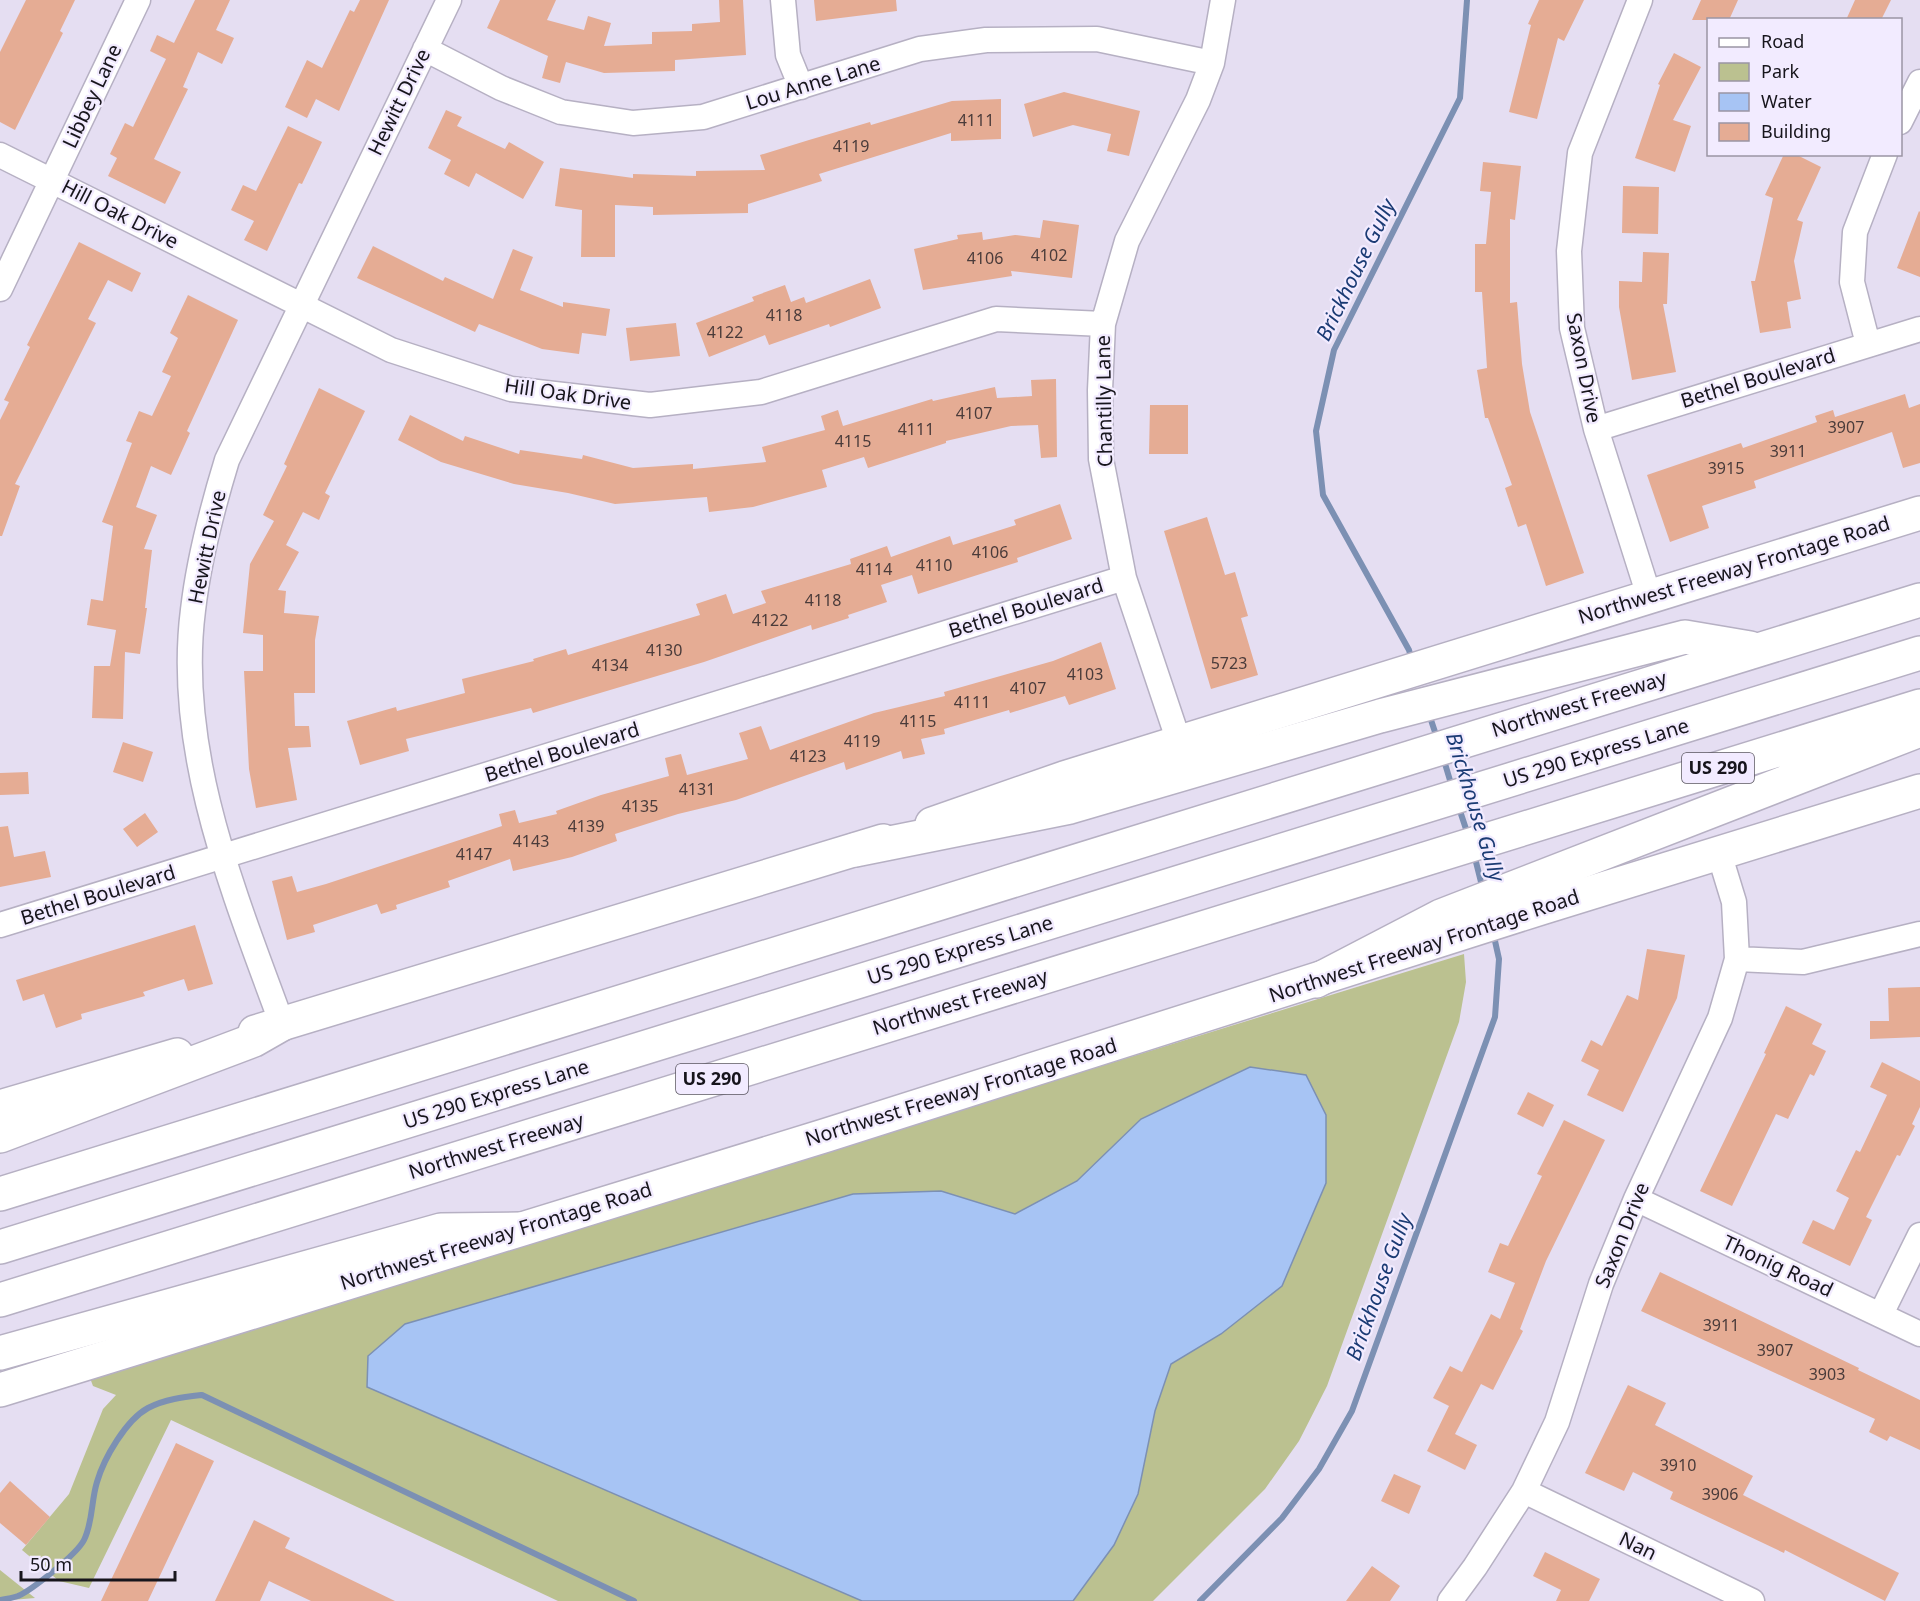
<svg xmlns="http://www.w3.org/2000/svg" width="1920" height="1601" viewBox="0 0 1920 1601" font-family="'Noto Sans',sans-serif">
<rect width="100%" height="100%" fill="#e5def2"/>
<path fill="#bbc190" d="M1464,954l2,28 -7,40 -132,364 -28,55 -34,48 -112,112h-595l-387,-181 -82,168 -30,-7 -37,-31 47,-56 34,-85 13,-14 -23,-9 -3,-8z
M0,1570l35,28 -35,3z"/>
<path fill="#a7c4f4" stroke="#7c90b3" stroke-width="1.5" d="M1250,1067l56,8 20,40v68l-44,103 -61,48 -50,30 -16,47 -17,83 -24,51 -41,56h-211l-495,-214 1,-31 37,-32 448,-130 88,-3 74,23 62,-33 64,-62z"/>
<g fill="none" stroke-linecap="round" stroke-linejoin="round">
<path stroke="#7c90b3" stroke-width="6" d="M1412,661l-3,-11 -86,-155 -7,-64 18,-81 126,-252 7,-98
M1429,714l8,24
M1443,757l9,30
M1458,805l10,30
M1474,854l9,36
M0,1600c6,-1 12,-2 18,-4 14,-6 59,-42 66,-56 9,-18 7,-39 13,-58 7,-24 29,-62 51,-74 17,-9 36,-11 54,-13l432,206
M1200,1601l82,-83 37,-49 33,-58 143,-394 4,-58 -6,-27"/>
</g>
<path fill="#e5ac94" d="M26,0h49l-15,31 3,2 -48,97 -15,-8v-70z
M195,0h35l-14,30 18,8 -12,26 -24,-12 -15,35 5,2 -34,70 27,13 -16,32 -57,-28 9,-18 -7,-4 15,-31 8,4 33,-68 -16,-8 7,-16 17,8z
M360,0h29l-50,111 -23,-12 -9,19 -22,-11 22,-47 15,8 28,-58 4,2z
M500,0h56l-9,20 37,10 4,-14 23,7 -7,23 48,-2v-12l40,-1v-7l28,-2 -1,-22h24l3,55 -71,5v11l-71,2 -38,-11 -6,21 -18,-5 6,-22 -61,-28z
M814,0h82l1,11 -81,10z
M1539,0h45l-20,41 -6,-3 -21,81 -28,-7 22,-87 -3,-1z
M1701,0h37l-9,20h-37z
M1855,0h36l-10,20h-35z
M1674,53l27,14 -28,53 18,6 -16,46 -40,-14 25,-73 -2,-1z
M1064,92l76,19 -11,45 -22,-5 4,-17 -38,-9 -40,12 -9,-33z
M1001,99v40l-50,2v-8l-132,41 3,7 -74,23v9l-95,2v-8l-38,-2v52h-34l1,-47 -27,-4 5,-38 73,10v-4l63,2v-5l69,-1 -5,-15 49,-15 61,-18 1,3 81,-24z
M446,110l16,7 -5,9 48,23 4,-7 35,20 -21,37 -47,-26 -7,14 -25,-13 7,-14 -23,-12z
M288,126l34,16 -20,42 -3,-1 -32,68 -23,-11 10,-19 -23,-11 12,-25 13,6z
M1784,154h11l26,13 -24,53 6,2 -9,39 7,38 -14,3 4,26 -31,5 -9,-52h4l18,-83 -8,-3z
M1483,162l38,4 -6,54 -5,-1v84l7,-1 5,62 8,48 54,161 -38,13 -20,-62 -8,3 -13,-39 7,-3 -24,-67h-3l-8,-48 10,-2 -5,-76h-7v-48h11l5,-52 -11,-1z
M1623,186l36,1 -1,47 -36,-1z
M1919,211l1,1v65l-23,-9z
M1043,220l36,5 -7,53 -61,-7 1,5 -89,14 -9,-41 44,-10 -1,-4 25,-3 1,8 32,-5 25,3z
M79,242l62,31 -9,19 -24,-12 -20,39 8,4 -81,161 5,2 -18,50h-2v-116l9,-18 -5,-2 26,-53 -3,-2z
M373,246l70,35 2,-4 48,22 20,-50 20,8 -13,33 43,17v-5l47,7 -4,27 -24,-3 -3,21 -37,-5 -63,-25 -4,8 -118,-54z
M1643,252l26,1 -2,51h-4l13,68 -44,8 -13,-73v-26l23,1z
M870,279l11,29 -51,19 -1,-3 -60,21 -4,-10 -56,22 -13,-34 58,-22 -2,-4 33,-12 6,17 13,-5 2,6z
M188,295l50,25 -51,111 3,2 -19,42 -20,-9 -15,41 21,8 -13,34 8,1 -7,58h2l-7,46 -15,-2 -2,67 -31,-1 2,-52h16l6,-36 -29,-5 4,-26 12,2 10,-75 -11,-4 30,-79 -6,-2 13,-30 13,5 19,-40 -9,-4 16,-34 -8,-5z
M676,323l4,33 -50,5 -4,-33z
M1056,379l1,78 -16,1 -3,-33 -27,1 -65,15v2l-78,25 -4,-11 -42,13 5,17 -74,20 -44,5 -2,-15 -92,7 -47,-11 -54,-9 -73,-22 -43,-22 12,-25 53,26 2,-5 54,18 1,-4 62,9 1,-4 50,13 60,-4v5l73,-7 -4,-15 63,-17 -4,-14 17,-6 5,16 89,-27 1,2 62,-14 2,11 35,-2 -1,-16z
M319,388l46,23 -40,82 5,3 -11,24 -16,-8 -17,33 13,7 -21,38 8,1 -2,22 35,3 -4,24v53h-21l1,33h14l2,21 -23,1 9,52 -41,8 -7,-39 -5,-98h19v-36l-20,-2 7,-69 24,-43 -11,-6 24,-49 -3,-2z
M1905,394l4,14 11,-4v59l-17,5 -11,-36 -138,49 2,7 -54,18 7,22 -39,14 -23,-67 94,-32 2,5 74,-26 -2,-6 18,-6 2,7z
M1150,405h38v49h-39z
M1060,504l12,35 -55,19 1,4 -100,32 -6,-19 -31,10 6,17 -39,13 1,3 -37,12 -1,-5 -107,37 -171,51 -2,-5 -125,31 3,12 -49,14 -13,-44 49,-14 1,4 68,-18 -3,-14 72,-18 -1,-2 33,-10 2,6 132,-40 -4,-11 30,-10 7,20 33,-11 -5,-12 90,-27 -1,-5 37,-13 4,11 59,-21 3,9 63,-20 -2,-5z
M1207,517l18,58 10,-3 13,44 -7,2 17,57 -47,14 -47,-158z
M1101,642l15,47 -47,16 -4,-9 -55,17 -1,-3 -65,19 1,5 -24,5 4,15 -22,5 -2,-8 -55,19 -2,-8 -108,38 -58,14 -63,20 2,7 -45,16 -59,14 -3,-12 -62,22 2,6 -54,18 1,4 -16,5 -4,-10 -64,21 2,7 -28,8 -15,-59 20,-5 5,16 29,-8 176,-58 -3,-12 16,-4 4,13 38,-9 -1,-3 45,-16 68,-19 -4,-18 16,-4 6,21 61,-16 -9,-26 22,-7 9,24 104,-37 71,-17 -1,-4 109,-31z
M123,742l30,10 -10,30 -30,-10z
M28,772l1,22 -29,1v-22z
M145,813l13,19 -21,15 -14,-18z
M8,826l6,31 31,-6 6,26 -51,10v-60z
M195,925l18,59 -25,7 -4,-12 -41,13 2,4 -64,18 1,5 -26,9 -12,-34 -21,7 -7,-21z
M1647,949l38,6 -8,43 -54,114 -36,-17 12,-25 -18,-9 10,-21 11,6 25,-51 11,5z
M1920,987v50l-50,2v-18h19l-1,-33z
M1786,1006l36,18 -10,20 14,7 -12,25 -4,-2 -22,45 -12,-5 -44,92 -32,-15 66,-137 -2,-1z
M1882,1062l38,19v26l-8,17 3,2 -15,30 -3,-1 -31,62 6,3 -22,46 -48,-23 11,-23 21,10 15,-32 -13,-7 20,-41 4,2 27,-57 -17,-8z
M1528,1092l26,13 -11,22 -26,-13z
M1564,1120l41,20 -59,121 -26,68 3,2 -30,59 -12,-6 -26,50 22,11 -12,25 -38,-19 22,-45 -16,-8 17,-32 12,6 29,-58 9,5 15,-36 -27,-11 12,-29 8,3 34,-70 -5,-2z
M1660,1272l199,96 -1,2 62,30v50l-30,-14 -3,5 -18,-9 6,-13 -234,-108z
M1628,1385l38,18 -11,22 98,51 -10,19 156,78 -14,28 -100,-51 -1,3 -114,-54 3,-7 -40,-20 -9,19 -39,-18z
M176,1443l38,18 -66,140h-47z
M1394,1474l27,12 -12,28 -28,-13z
M10,1481l40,36 -24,28 -26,-22v-30z
M254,1520l36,18 -5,10 110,53h-84l-42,-20 -9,20h-45z
M1545,1552l55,27 -11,22h-33l5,-11 -28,-14z
M1372,1566l28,20 -10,15h-44z"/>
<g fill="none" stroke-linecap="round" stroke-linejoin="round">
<g stroke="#b6b0c3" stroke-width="27">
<path id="street" d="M783,0l5,55 13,32
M1640,0l-60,153 -11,98 3,77 24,101 53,167
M425,49l76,39 60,24 72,11 70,-6 217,-68 66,-9 111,-1 115,24
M1900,122l20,-40
M0,155l391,195 120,39 139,16 111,-13 235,-73 107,5
M0,289l138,-289
M1868,344l-16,-62 3,-50 30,-78
M1596,429l324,-100
M1179,742l-55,-164 -23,-119 -1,-69 3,-66 24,-83 71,-141 14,-37 11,-63
M0,925l1124,-347
M1737,959l66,3 117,-28
M282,1024c-48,-131 -107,-272 -89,-414 6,-52 19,-101 34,-150l222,-460
M1636,1199l284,135
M1881,1314l39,-79
M1524,1491l228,110
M1450,1601l25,-34 49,-76 33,-69 44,-138 35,-85 84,-181 17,-59 -3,-57 -15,-49"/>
</g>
<g stroke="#b6b0c3" stroke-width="36">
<path id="secondary" d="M932,824l132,-46 856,-265
M255,1032l628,-191
M0,1107l177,-52
M0,1390l827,-255 714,-227 379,-117"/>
</g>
<g stroke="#b6b0c3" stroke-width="36">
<path id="highway" d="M855,850l215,-43 310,-91 305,-79 65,11
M1316,981l125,-65 479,-186
M0,1136l254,-96 28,-16
M0,1194l1920,-594
M0,1247l1920,-594
M0,1300l1920,-594
M0,1353l441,-123 79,-1"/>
</g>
<use href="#street" stroke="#fff" stroke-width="24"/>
<use href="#secondary" stroke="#fff" stroke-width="33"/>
<use href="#highway" stroke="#fff" stroke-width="33"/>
</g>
<g text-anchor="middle" stroke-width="4.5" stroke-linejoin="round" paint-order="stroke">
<g font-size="16" fill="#4a3b3a">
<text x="976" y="126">4111</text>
<text x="851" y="152">4119</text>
<text x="1049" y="261">4102</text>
<text x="985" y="264">4106</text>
<text x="784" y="321">4118</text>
<text x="725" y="338">4122</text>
<text x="974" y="419">4107</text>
<text x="1846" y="433">3907</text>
<text x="916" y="435">4111</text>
<text x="853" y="447">4115</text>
<text x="1788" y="457">3911</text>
<text x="1726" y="474">3915</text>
<text x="990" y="558">4106</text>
<text x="934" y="571">4110</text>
<text x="874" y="575">4114</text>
<text x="823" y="606">4118</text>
<text x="770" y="626">4122</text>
<text x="664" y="656">4130</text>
<text x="1229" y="669">5723</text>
<text x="610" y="671">4134</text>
<text x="1085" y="680">4103</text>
<text x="1028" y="694">4107</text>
<text x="972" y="708">4111</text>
<text x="918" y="727">4115</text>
<text x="862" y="747">4119</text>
<text x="808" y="762">4123</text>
<text x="697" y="795">4131</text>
<text x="640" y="812">4135</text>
<text x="586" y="832">4139</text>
<text x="531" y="847">4143</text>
<text x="474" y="860">4147</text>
<text x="1721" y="1331">3911</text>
<text x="1775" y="1356">3907</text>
<text x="1827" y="1380">3903</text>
<text x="1678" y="1471">3910</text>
<text x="1720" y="1500">3906</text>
</g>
<g fill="#f2ebff" stroke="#595560" stroke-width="1.5">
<rect x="1682" y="753" width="72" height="30" rx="4.5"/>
<rect x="676" y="1064" width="72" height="30" rx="4.5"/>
</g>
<g font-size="18" font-weight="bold" fill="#17151c">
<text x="1718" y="774">US 290</text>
<text x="712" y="1085">US 290</text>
</g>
<g font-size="20" fill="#17151c" stroke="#f2ebff">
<text transform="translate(813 83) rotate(-17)" y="7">Lou Anne Lane</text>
<text transform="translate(92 96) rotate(-65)" y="7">Libbey Lane</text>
<text transform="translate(399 102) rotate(-64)" y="7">Hewitt Drive</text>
<text transform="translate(120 214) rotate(27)" y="7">Hill Oak Drive</text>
<text transform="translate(1584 368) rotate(79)" y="7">Saxon Drive</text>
<text transform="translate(1758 378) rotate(-17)" y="7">Bethel Boulevard</text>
<text transform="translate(568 394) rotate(8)" y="7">Hill Oak Drive</text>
<text transform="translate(1104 401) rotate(-91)" y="7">Chantilly Lane</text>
<text transform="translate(207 547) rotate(-78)" y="7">Hewitt Drive</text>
<text transform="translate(1734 570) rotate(-17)" y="7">Northwest Freeway Frontage Road</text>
<text transform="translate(1026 608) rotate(-17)" y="7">Bethel Boulevard</text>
<text transform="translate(1579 704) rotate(-17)" y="7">Northwest Freeway</text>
<text transform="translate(562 752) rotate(-17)" y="7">Bethel Boulevard</text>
<text transform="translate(1596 753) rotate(-17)" y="7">US 290 Express Lane</text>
<text transform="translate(98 895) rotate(-17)" y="7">Bethel Boulevard</text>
<text transform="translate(1424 946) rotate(-18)" y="7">Northwest Freeway Frontage Road</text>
<text transform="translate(960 950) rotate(-17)" y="7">US 290 Express Lane</text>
<text transform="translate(960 1002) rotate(-17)" y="7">Northwest Freeway</text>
<text transform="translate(961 1092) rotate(-17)" y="7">Northwest Freeway Frontage Road</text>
<text transform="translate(496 1094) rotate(-17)" y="7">US 290 Express Lane</text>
<text transform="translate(496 1146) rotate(-17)" y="7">Northwest Freeway</text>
<text transform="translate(1622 1235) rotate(-68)" y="7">Saxon Drive</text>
<text transform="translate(496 1236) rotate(-17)" y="7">Northwest Freeway Frontage Road</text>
<text transform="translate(1778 1266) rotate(25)" y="7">Thonig Road</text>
<text transform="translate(1638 1546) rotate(26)" y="7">Nan</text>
</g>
<g font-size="21" font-style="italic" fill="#1b3b74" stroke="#f2ebff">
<text transform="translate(1356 270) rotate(-64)" y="7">Brickhouse Gully</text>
<text transform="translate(1475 807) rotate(73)" y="7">Brickhouse Gully</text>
<text transform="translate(1379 1287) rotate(-70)" y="7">Brickhouse Gully</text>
</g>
</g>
<rect x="1707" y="18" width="195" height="138" fill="#f2ebff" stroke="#9a95a4" stroke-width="1.5"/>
<rect x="1719" y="38" width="30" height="9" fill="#ffffff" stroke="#9a95a4" stroke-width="1.5"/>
<text x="1761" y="48" font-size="18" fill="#17151c">Road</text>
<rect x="1719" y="63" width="30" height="18" fill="#bbc190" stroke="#9a95a4" stroke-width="1.5"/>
<text x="1761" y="78" font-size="18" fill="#17151c">Park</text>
<rect x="1719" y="93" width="30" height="18" fill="#a7c4f4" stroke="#9a95a4" stroke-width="1.5"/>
<text x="1761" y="108" font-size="18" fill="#17151c">Water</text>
<rect x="1719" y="123" width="30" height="18" fill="#e5ac94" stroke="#9a95a4" stroke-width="1.5"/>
<text x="1761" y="138" font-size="18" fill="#17151c">Building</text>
<path d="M21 1571v9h154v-9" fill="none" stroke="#17151c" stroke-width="3"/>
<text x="30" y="1571" font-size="18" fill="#17151c" stroke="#f2ebff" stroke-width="4.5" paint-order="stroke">50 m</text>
</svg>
